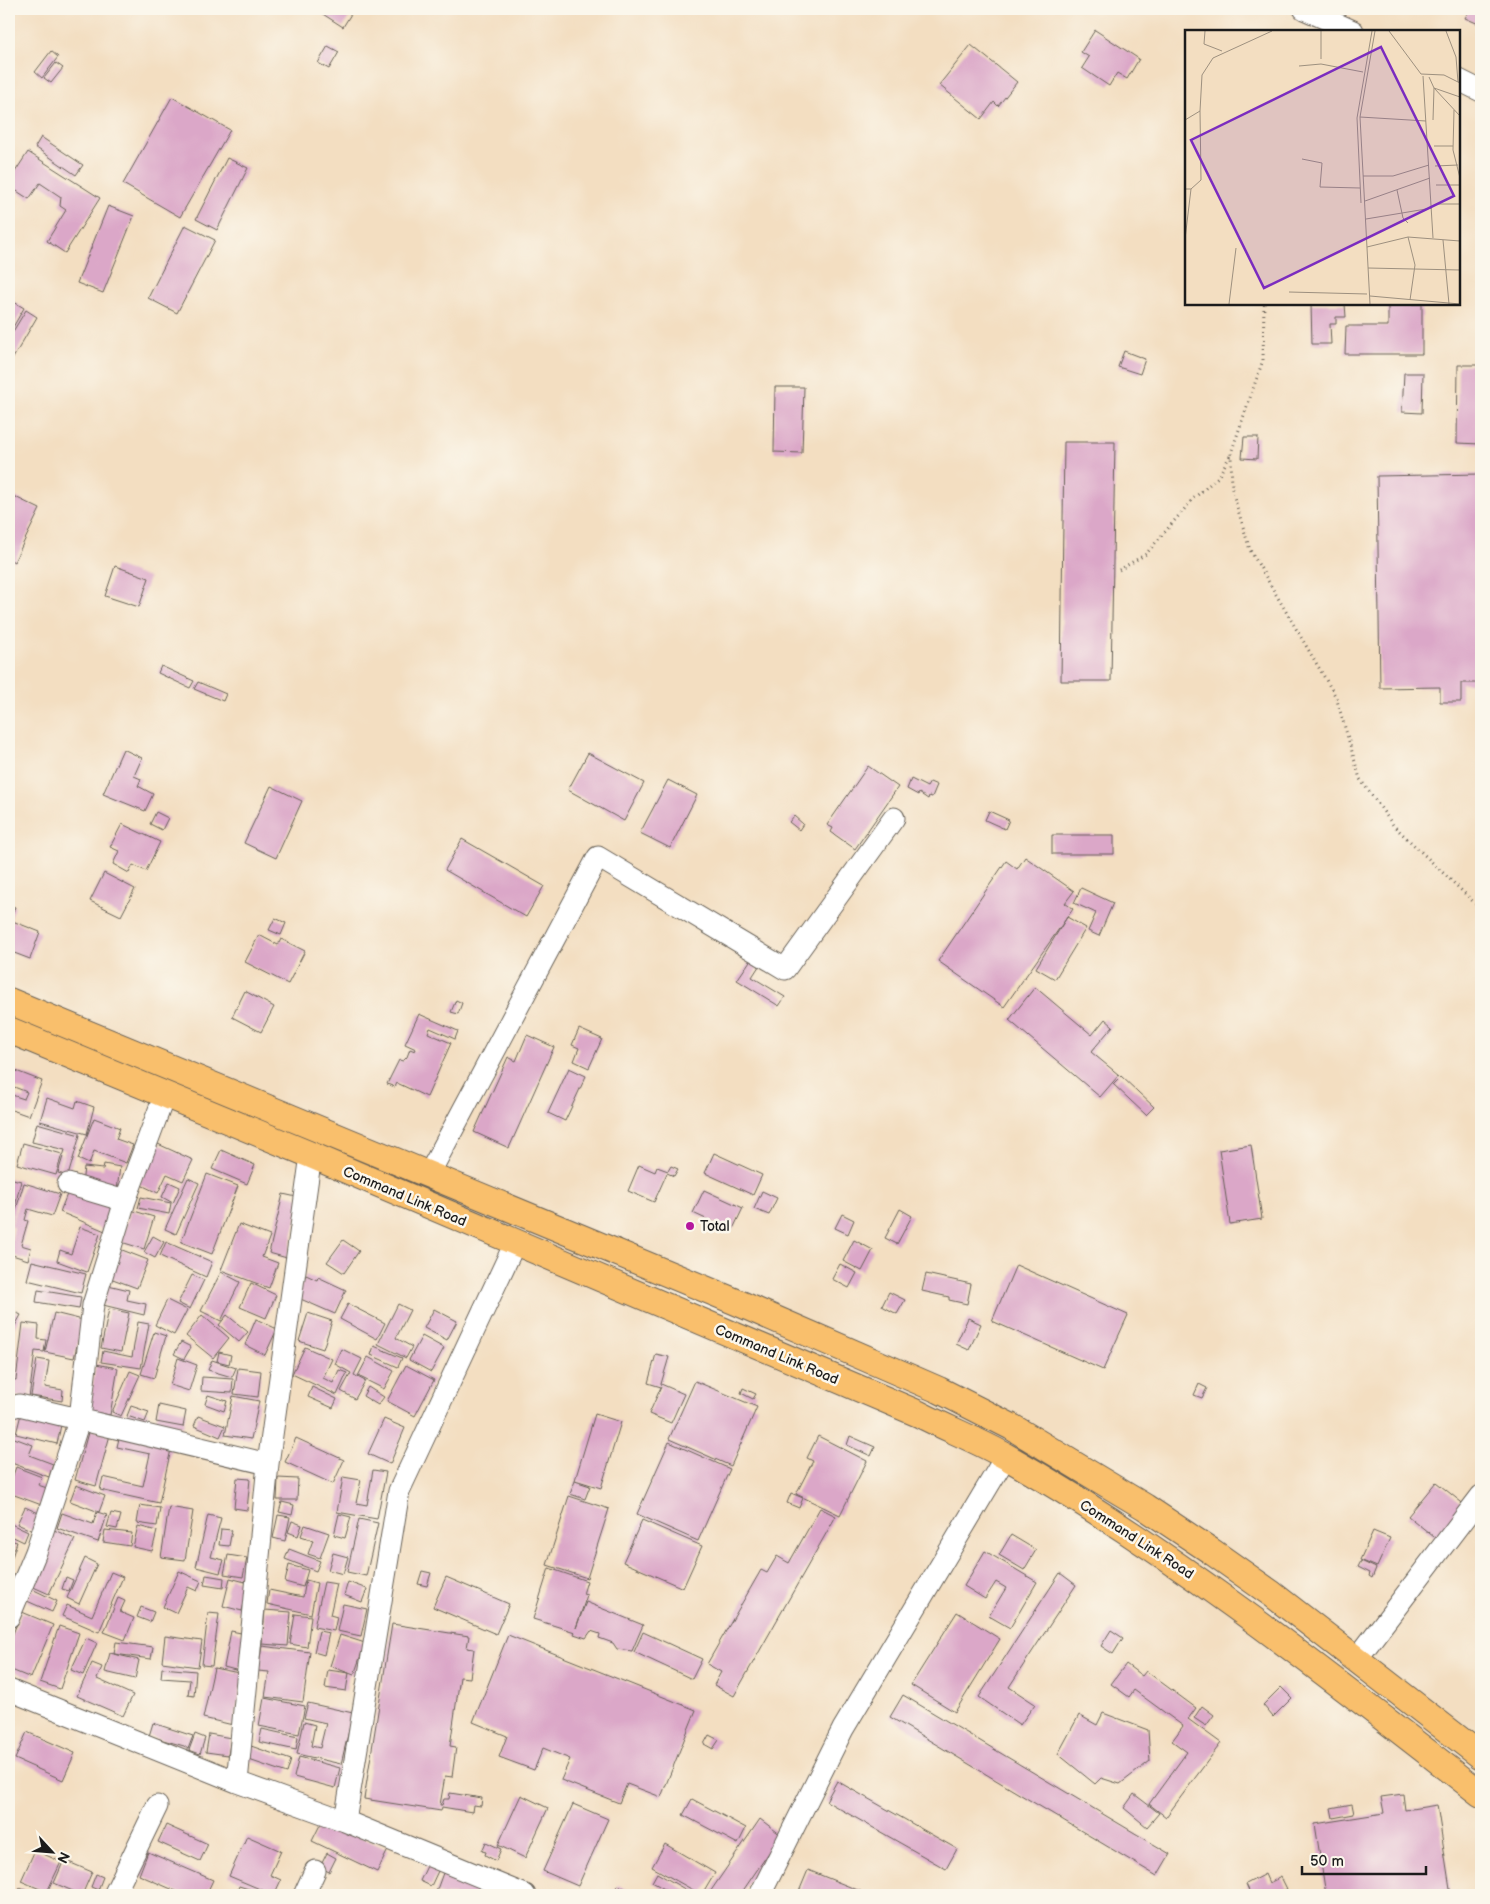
<svg xmlns="http://www.w3.org/2000/svg" width="1490" height="1904" viewBox="0 0 1490 1904" font-family="'Balsamiq Sans',sans-serif">
<rect width="100%" height="100%" fill="#fbf7ec"/>
<filter id="ink" filterUnits="userSpaceOnUse"><feTurbulence type="fractalNoise" baseFrequency=".02" numOctaves="2"/><feDisplacementMap in="SourceGraphic" scale="10" xChannelSelector="R" yChannelSelector="G"/><feConvolveMatrix kernelMatrix="1 2 1 2 8 2 1 2 1" color-interpolation-filters="sRGB"/></filter>
<filter id="wash" filterUnits="userSpaceOnUse"><feTurbulence type="fractalNoise" baseFrequency=".0096" numOctaves="4" result="noise"/><feDisplacementMap in="SourceGraphic" scale="20" xChannelSelector="R" yChannelSelector="G"/><feGaussianBlur stdDeviation="1.12" result="paint"/><feColorMatrix in="noise" values="0 0 0 0 0 0 0 0 0 0 0 0 0 0 0 0 0 1.4 0 .05"/><feComposite in="paint" operator="in"/></filter>
<g filter="url(#wash)">
<rect width="100%" height="100%" fill="#f3dec1"/>
<g id="blocks">
<path fill="#dba7c8" d="M315,9h39l-11,18z
M1470,9h11v16l-16,-7z
M1095,30l44,29 -12,20 -10,-6 -8,13 -27,-18 7,-11 -8,-5z
M971,45l46,37 -19,24 -4,-4 -13,17 -42,-34z
M328,46l11,6 -10,17 -11,-6z
M51,51l7,6 -16,21 -7,-6z
M56,63l7,5 -12,15 -7,-5z
M172,97l58,33 -50,87 -57,-33z
M41,137l42,28 -7,10 -41,-28z
M28,152l72,46 -35,55 -18,-12 19,-31 -6,-4 1,-9 -21,-14 -11,16 -20,-13v-5z
M227,158l21,10 -31,62 -21,-11z
M108,206l26,10 -31,77 -26,-10z
M185,225l30,15 -38,73 -29,-15z
M9,299l15,9 -15,26z
M1311,304h34l1,13h-10v7h-6l1,20h-19z
M1388,304h34v50h-77l1,-28h42z
M26,310l11,7 -28,48v-27z
M1124,351l21,8 -5,15 -22,-7z
M1458,365h23v79l-24,-1z
M1404,373h19l-1,40 -20,-1z
M775,387h29l-2,66 -28,-1z
M1244,437h14l-1,22 -15,-1z
M1064,442h51l-4,239h-50z
M1481,474v209h-20v19h-21v-15l-60,1 -3,-212z
M9,494l31,15 -26,53 -5,-3z
M115,566l34,12 -10,29 -34,-11z
M161,666l33,15 -4,7 -32,-15z
M198,682l28,12 -3,7 -29,-12z
M123,749l19,9 -8,18 7,3 -3,7 15,8 -8,17 -42,-17z
M588,753l56,30 -20,38 -56,-31z
M868,766l30,21 -43,62 -24,-17 2,-4 -6,-3z
M911,779l16,8 3,-5 7,3 -5,12 -3,-1 -1,3 -9,-6 -1,2 -11,-6z
M668,780l29,15 -27,53 -30,-15z
M271,786l31,15 -26,57 -32,-15z
M989,811l20,9 -4,9 -20,-9z
M156,812l12,6 -6,12 -12,-6z
M794,816l9,8 -4,6 -10,-8z
M122,824l38,18 -14,29 -13,-6 -4,8 -16,-9 6,-13 -9,-4z
M1052,835h62v19h-62z
M462,839l82,47 -18,31 -81,-47z
M1025,857l49,34 -9,12 8,6 -69,98 -66,-46 68,-100 11,8z
M104,873l31,16 -14,27 -31,-15z
M1081,888l32,15 -14,33 -11,-5 8,-18 -22,-10z
M9,905l6,2 -5,13 30,12 -10,27 -21,-8z
M1067,917l19,11 -31,51 -19,-11z
M275,918l11,5 -5,12 -12,-5z
M259,935l19,10 3,-6 24,12 -17,33 -43,-22z
M752,958l9,5 -9,14 33,20 -6,9 -42,-26z
M1035,987l57,48 13,-16 8,7 -22,26 28,23 -19,22 -91,-77z
M245,991l29,16 -13,25 -29,-15z
M456,1000l6,3 -4,11 -7,-2z
M419,1014l39,17 -3,8 -25,-11 -2,5 23,10 -24,54 -30,-14 -2,4 -8,-3 12,-24 4,1 4,-4 3,-8 5,2 1,-2 -11,-5z
M579,1029l23,10 -13,29 -15,-7 5,-13 -7,-3z
M527,1035l27,12 -45,101 -35,-16 34,-75 8,4z
M569,1068l17,8 -21,45 -17,-8z
M11,1069l31,12 -13,35 -20,-7v-15l15,5 3,-7 -18,-7z
M1121,1076l33,31 -8,8 -33,-31z
M47,1098l28,10 2,-7 17,6 -7,27 -47,-13z
M94,1118l26,10 -4,11 17,6 -7,18 -32,-12 -5,13 -11,-5z
M37,1123l43,12 -12,41 -10,-3 7,-23 -33,-8z
M23,1143l39,11 -6,21 -39,-11z
M158,1144l35,16 -10,21 -16,-7 -9,19 -19,-9z
M1251,1145l11,74 -32,5 -11,-74z
M221,1150l34,15 -8,19 -35,-15z
M714,1153l48,22 -9,20 -48,-22z
M104,1164l16,3 -3,23 -35,-5 2,-18 19,2z
M639,1165l16,7 2,-5 11,4 3,-5 7,3 -4,7 -7,-3 -13,29 -26,-11z
M207,1174l31,12 -26,68 -31,-12z
M9,1178l12,3 -10,42h-2z
M188,1178l11,5 -23,51 -11,-5z
M169,1182l11,5 -7,16 -11,-6z
M24,1183l36,11 -8,22 -24,-7 -3,11 3,1 -7,24 10,3 -3,12 -19,-6 5,-27 -3,-1z
M69,1189l46,20 -10,22 -45,-19z
M704,1190l39,18 -11,23 -39,-18z
M762,1191l15,7 -8,17 -15,-6z
M283,1194l18,4 -14,60 -18,-5z
M141,1197l30,6 -2,11 -31,-6z
M900,1209l12,7 -15,28 -12,-6z
M131,1210l23,7 -10,32 -23,-7z
M842,1214l12,6 -6,14 -13,-6z
M239,1224l31,12 -8,21 16,6 -9,25 -48,-18z
M80,1227l20,7 -13,38 -30,-11 3,-11 11,4z
M153,1236l11,6 -9,16 -11,-6z
M343,1240l16,11 -15,22 -17,-11z
M854,1240l19,10 -11,21 -19,-10z
M166,1242l46,20 -6,15 -46,-21z
M117,1248l31,12 -11,28 -27,-10z
M32,1261l54,13 -5,19 -54,-13z
M840,1264l17,9 -8,15 -17,-9z
M1016,1265l112,50 -25,55 -111,-49z
M221,1272l19,10 -19,39 -20,-10z
M926,1274l45,10 -4,20 -18,-4v-3l-27,-6z
M192,1275l12,5 -14,29 -12,-6z
M306,1275l11,5 1,-3 28,13 -11,24 -39,-17z
M251,1283l25,12 -10,23 -26,-11z
M108,1285l21,5 -2,10 19,4 -2,11 -41,-10z
M38,1290l43,7 -2,12 -43,-7z
M889,1292l16,8 -8,14 -15,-8z
M167,1300l20,10 -13,25 -19,-10z
M348,1304l37,19 -8,16 -37,-20z
M398,1304l12,6 -14,28 16,9 -6,11 -28,-14z
M9,1309l12,6 -10,18 -2,-1z
M109,1309l20,4 -8,39 -20,-4z
M434,1309l23,12 -10,19 -23,-12z
M54,1313l29,7 -9,38 -29,-6z
M308,1313l24,8 -9,28 -24,-8z
M202,1315l27,23 -16,20 -27,-22z
M227,1315l21,17 -9,10 -20,-17z
M968,1318l13,6 -12,26 -13,-6z
M256,1319l21,10 -12,26 -20,-10z
M138,1322l11,2 -8,44 -40,-6 2,-11 29,6z
M23,1323l16,2 -1,14 8,1 -2,12 -9,-1 -6,47 -20,-3v-16l7,1z
M154,1332l12,4 -12,42 -13,-4z
M422,1336l22,12 -13,24 -22,-12z
M181,1342l10,5 -7,12 -10,-5z
M374,1346l28,12 -4,9 -27,-12z
M305,1347l27,12 -9,19 10,5 6,-13 8,3 -10,22 -45,-21z
M342,1349l20,10 -8,16 11,6 -10,18 -14,-8 10,-18 -16,-9z
M219,1352l12,3 -2,9 -12,-3z
M656,1354l13,3 -8,27 23,10 -13,29 -22,-9 12,-27 -13,-4z
M368,1357l26,14 -10,18 -26,-13z
M178,1358l19,7 -8,26 -19,-6z
M37,1359l12,2 -4,26 18,3 -1,11 -31,-5z
M212,1360l24,8 -4,9 -24,-7z
M96,1364l22,4 -8,47 -21,-4z
M406,1365l28,15 -19,36 -28,-15z
M238,1368l23,3 -3,26 -24,-3z
M130,1371l10,4 -19,41 -9,-4z
M202,1377l31,2 -1,14 -31,-2z
M695,1381l62,26 -26,59 -62,-27z
M1199,1384l8,4 -5,10 -8,-3z
M312,1387l25,12 -4,9 -25,-11z
M368,1387l16,10 -6,8 -15,-9z
M743,1388l13,6 -3,5 -12,-6z
M208,1395l19,6 -3,10 -19,-7z
M233,1396l26,5 -8,38 -26,-4z
M159,1405l27,6 -3,16 -27,-5z
M131,1406l18,6 -4,10 -18,-6z
M21,1414l40,11 -4,19 -41,-10z
M595,1414l26,8 -20,66 -26,-8z
M198,1416l27,10 -5,11 -26,-11z
M384,1419l21,9 -15,36 -22,-10z
M89,1429l21,6 -14,51 -21,-6z
M120,1434l52,11 -13,58 -59,-13 3,-13 40,9 7,-32 -33,-7z
M9,1436l24,9 -4,10 24,9 -4,13 -40,-15z
M818,1436l49,25 -27,54 -44,-21 17,-33 -6,-3z
M850,1436l25,11 -4,9 -24,-11z
M296,1438l48,22 -11,24 -48,-22z
M669,1442l61,27 -32,72 -61,-27z
M16,1467l26,10 -4,8 15,5 -6,17 -38,-14v-7z
M373,1470l13,2 -9,47 -40,-7 6,-35 18,3 -5,23 11,2z
M237,1478l13,1 -3,31 -13,-2z
M278,1478l20,1 -1,21h-20z
M575,1481l15,5 -5,13 -15,-5z
M1436,1482l30,24 -27,35 -31,-25z
M76,1485l29,11 -6,16 -29,-11z
M791,1493l12,5 -4,10 -12,-5z
M569,1496l40,13 -22,69 -40,-13z
M282,1502l12,3 -2,10 -13,-3z
M140,1505l20,3 -3,18 -20,-3z
M25,1507l18,8 -7,17 -19,-8z
M169,1507l24,4 -8,49 -24,-3z
M820,1508l16,8 -102,180 -20,-11 7,-13 -14,-8 54,-94 6,3 10,-17 12,7z
M97,1512l10,3 -9,27 -41,-14 5,-15 31,11z
M111,1513l10,2 -4,14 -10,-2z
M339,1514l12,3 -6,21 -11,-3z
M208,1515l13,3 -10,39 13,3 -4,13 -24,-6z
M278,1515l12,2 -5,24 -12,-3z
M359,1519l19,4 -12,53 -19,-4z
M642,1520l60,26 -19,42 -60,-26z
M292,1521l10,4 -4,11 -10,-4z
M9,1523l19,9 -4,10 -15,-7z
M305,1525l24,8 -9,25 -12,-4 5,-14 -12,-4z
M138,1526l19,5 -5,20 -19,-4z
M221,1529l11,1 -3,16 -10,-1z
M54,1530l21,9 -26,55 -20,-9z
M105,1530l27,3 -2,13 -27,-4z
M1373,1531l17,7 -13,29 -17,-7z
M1011,1535l25,15 -12,20 -25,-15z
M9,1540l8,2 -8,24z
M289,1549l31,12 -4,10 -31,-12z
M985,1551l52,31 -27,46 -21,-12 17,-28 -10,-6 -11,17 -21,-13z
M333,1553l15,4 -5,17 -15,-4z
M228,1555l19,3 -4,19 -19,-3z
M85,1558l12,6 -18,40 -12,-6z
M1361,1561l15,7 -4,10 -3,-2 1,-3 -12,-6z
M289,1565l19,5 -5,17 -18,-5z
M549,1568l38,13 -4,13 4,1 -11,33 10,-26 57,23 -11,26 -15,-2 -4,-6 -14,-5 1,-4 -9,-3 -5,7 -12,-4 1,-2 -42,-13z
M179,1571l22,10 -4,10 -9,-4 -12,26 -13,-6z
M422,1571l9,2 -4,13 -9,-2z
M111,1572l12,5 -24,55 -37,-16 5,-11 25,11z
M1060,1573l16,12 -67,102 26,17 -15,21 -41,-28z
M206,1575l18,3 -1,10 -19,-3z
M66,1577l7,3 -4,11 -7,-2z
M446,1577l63,27 -13,30 -63,-27z
M230,1578l19,5 -7,28 -19,-5z
M306,1580l11,3 -6,31 -44,-10 2,-14 34,7z
M324,1582l13,2 -7,31 7,2 -3,14 -20,-4z
M348,1582l19,7 -5,13 -18,-7z
M32,1589l25,12 -5,11 -25,-11z
M118,1598l7,3 -5,11 14,6 -9,22 -21,-8z
M343,1604l24,5 -6,27 -24,-5z
M141,1607l13,5 -4,10 -13,-5z
M265,1610l26,2 -3,34 -26,-2z
M22,1612l31,13 -22,53 -22,-9v-26z
M957,1612l43,27 -45,73 -44,-27z
M208,1613l11,1 -7,52 -10,-1z
M295,1614l16,2 -4,31 -17,-3z
M392,1624l77,12 -2,12 7,1 -4,29 -10,-1 -10,69 6,1 -4,30 -7,-1 -5,29h2l2,-6h5l1,-6 32,5 -1,8 -8,-1 -1,7 -30,-5 -1,4 -77,-12z
M59,1626l20,7 -19,56 -20,-7z
M1111,1630l12,8 -10,16 -12,-8z
M231,1631l15,3 -7,37 -15,-4z
M319,1631l10,2 -5,22 -10,-3z
M643,1632l59,27 -10,20 -58,-27z
M340,1635l25,8 -11,32 -24,-9z
M508,1635l188,75 -35,87 -34,-13 -8,19 -58,-23 9,-21 -27,-11 -9,22 -35,-13 8,-21 -34,-14z
M165,1636l37,5 -4,26 -36,-5z
M86,1638l11,5 -14,32 -12,-5z
M116,1642l37,5 -2,12 -37,-5z
M262,1646l48,6 -7,50 -38,-5 4,-25 -11,-1z
M110,1653l29,7 -4,19 -30,-7z
M92,1663l10,4 -5,12 36,16 -10,21 -46,-20z
M1126,1664l16,12 4,-5 50,37 -8,11 33,24 -55,74 -17,-13 38,-52 -15,-11 11,-15 -49,-36 -5,7 -18,-13z
M162,1668l34,3 -2,25 -6,-1 2,-15 -29,-2z
M214,1668l30,6 -11,51 -30,-7z
M328,1670l21,3 -3,18 -21,-3z
M1281,1687l11,11 -19,19 -10,-12z
M903,1695l267,159 -13,22 -267,-159z
M264,1698l41,8 -6,28 -40,-8z
M308,1703l45,10 -12,51 -44,-10 7,-32 11,3 -4,21 9,2 6,-25 -22,-5z
M1202,1706l12,9 -8,11 -12,-8z
M1103,1713l45,17 2,31 -30,23 -19,-6 -6,6 -37,-30 21,-39 18,10z
M153,1723l40,13 -5,13 -4,-3 -35,-10z
M262,1729l36,8 -2,13 -37,-8z
M27,1732l48,21 -12,27 -48,-21z
M195,1734l10,4 -5,16 -11,-4z
M209,1734l22,4 -3,17 -22,-3z
M709,1735l10,5 -6,9 -9,-5z
M251,1746l40,14 -4,13 -41,-14z
M299,1757l41,11 -5,20 -41,-11z
M837,1781l120,68 -11,20 -120,-68z
M1134,1794l25,19 -12,14 -23,-19z
M1403,1794l2,16 32,-5 14,90h-125l-11,-71 69,-11 -3,-16z
M521,1795l27,13 -23,50 -27,-13z
M692,1799l54,29 -8,16 -55,-29z
M573,1804l35,15 -30,67 -35,-15z
M1352,1804l2,10 -21,4 -2,-10z
M323,1819l65,31 -11,22 -65,-31z
M760,1819l21,16 -41,60h-32z
M166,1825l42,19 -8,17 -42,-19z
M247,1836l34,15 -11,24 11,5 -7,15 -45,-19z
M486,1842l15,7 -5,12 -11,-6 1,-3 -4,-1z
M665,1844l50,29 -13,22 -50,-28z
M35,1850l26,12 -14,30 -26,-11z
M148,1852l65,28 -7,15h-21l-46,-20z
M327,1853l9,5 -7,14 -9,-5z
M64,1860l28,12 -10,23 -28,-12z
M427,1866l11,5 -7,15 -11,-5z
M808,1870l62,25 -72,-1z
M443,1873l55,22h-54l-8,-3z
M657,1873l38,22h-20l-23,-13z
M96,1874l7,3 -5,13 -7,-3z
M1265,1874l4,9 12,-6 6,12 -13,6h-23l-5,-11z
M618,1885l16,8v2h-21z
M239,1886l19,6v3h-22z
M20,1888l17,7h-20z"/>
</g>
</g>
<g filter="url(#ink)">
<use href="#blocks" fill-opacity="0" stroke="#676056" stroke-width="1"/>
<g fill="none" stroke-linecap="round" stroke-linejoin="round">
<g stroke="#676056" stroke-width="23">
<path id="minor" d="M1304,9l49,22
M1459,80l22,11
M429,1174l169,-317 187,112 109,-151
M68,1184l57,17
M9,1408l10,-3 249,59
M9,1617l27,-65 44,-134 13,-113 32,-104 40,-107
M1356,1660l125,-164
M9,1690l228,92 108,39 180,74
M237,1782l31,-318 43,-309
M345,1821l54,-330 116,-248
M114,1895l43,-89
M304,1895l11,-24
M760,1895l83,-166 163,-273"/>
</g>
<g stroke="#676056" stroke-width="28">
<path id="major" d="M9,1001l725,300 205,89 73,37 133,80 66,44 61,43 209,162
M9,1030l302,125 608,259c29,15 60,27 88,43 169,97 321,218 474,337"/>
</g>
<path stroke="#676056" stroke-width="3" stroke-dasharray="1 4" stroke-linecap="butt" d="M1264,304l-1,56 -32,93 1,37 18,60 86,147 24,82 33,46 88,84
M1119,570l27,-16 47,-55 25,-22 13,-23"/>
<use href="#minor" stroke="#fff" stroke-width="21"/>
<use href="#major" stroke="#f9bf6c" stroke-width="26"/>
</g>
</g>
<circle fill="#b5179e" stroke="#fbf7ec" stroke-width="2" cx="690" cy="1226" r="5"/>
<g text-anchor="middle" stroke-width="5" stroke-linejoin="round" paint-order="stroke">
<g font-size="14" fill="#1c1c1c" stroke="#fbf7ec">
<text transform="translate(405 1196) rotate(23)" y="5">Command Link Road</text>
<text transform="translate(777 1354) rotate(23)" y="5">Command Link Road</text>
<text transform="translate(1137 1539) rotate(33)" y="5">Command Link Road</text>
</g>
<g font-size="14" fill="#1c1c1c" stroke="#fbf7ec" text-anchor="start">
<text x="700" y="1231">Total</text>
</g>
</g>
<g transform="translate(1185 30)">
<rect width="275" height="275" fill="#f3dec1"/>
<path fill="none" stroke="#9d907f" stroke-width="1" d="M20,1l-1,13 18,7M136,1v28M204,1l32,43 23,1 16,8M261,1l10,26 2,25M114,36l22,-2 42,8M238,46l10,162M244,47l5,11 26,28M269,80l-1,40 7,28M175,87l66,4M0,90l15,-9 2,-36 11,-17 59,-27M248,90l1,-32 26,9M249,116h19M117,129l20,4 -2,24 40,1M250,136l23,-1M178,146h30l36,-11M251,155h24M0,159h6l10,-9 -1,-69M212,160l6,28 5,5M180,171l65,-23M176,173l-4,-85 15,-87M253,174h22M181,189l66,-11M223,207l7,28 -5,35M0,209l6,-50M258,210l6,64M182,217l41,-10 52,4M183,238l92,2M104,262l78,2M185,266l90,8M44,274l7,-56M185,274l-10,-187 15,-86"/>
<path fill="#7b2cbf" fill-opacity="0.15" stroke="#7b2cbf" stroke-width="2.5" d="M196,17l73,149 -190,92 -73,-148z"/>
<rect width="275" height="275" fill="none" stroke="#1c1c1c" stroke-width="2.5"/>
</g>
<rect width="1490" height="1904" fill="none" stroke="#fbf7ec" stroke-width="30"/>
<g transform="translate(52 1852) rotate(116)" stroke="#fbf7ec" stroke-width="4" paint-order="stroke">
<path d="M0-4L9 19L0 12L-9 19Z" fill="#1c1c1c"/>
<text y="-8" font-size="14" font-weight="bold" text-anchor="middle" fill="#1c1c1c">N</text>
</g>
<path d="M1302 1866v8h124v-8" fill="none" stroke="#1c1c1c" stroke-width="2.5"/>
<text x="1310" y="1866" font-size="15" fill="#1c1c1c" stroke="#fbf7ec" stroke-width="4" paint-order="stroke">50 m</text>
</svg>
